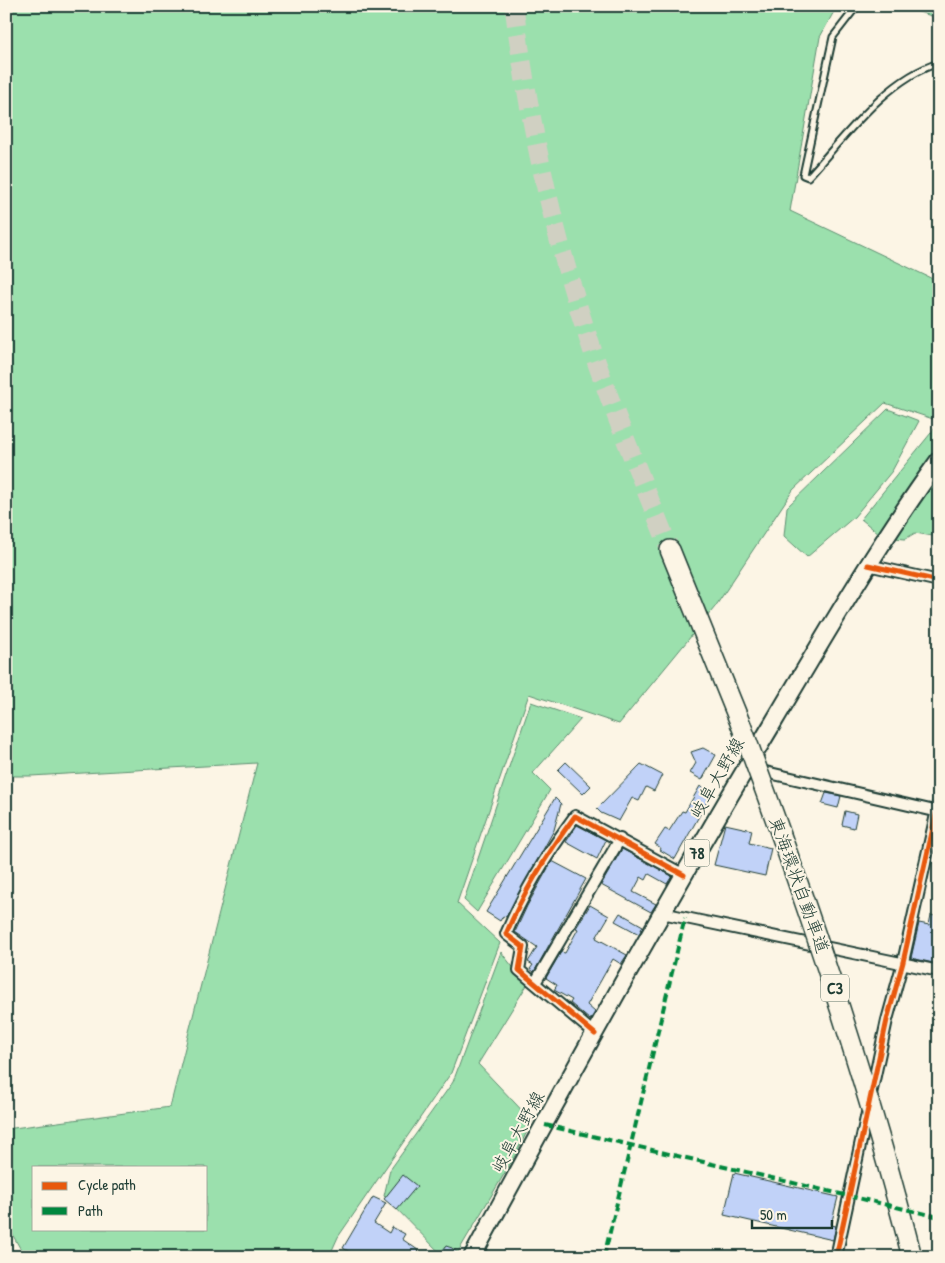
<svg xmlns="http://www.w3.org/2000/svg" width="945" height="1263" viewBox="0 0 945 1263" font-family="'Patrick Hand','Klee One',sans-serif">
<rect width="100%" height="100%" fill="#fcf5e5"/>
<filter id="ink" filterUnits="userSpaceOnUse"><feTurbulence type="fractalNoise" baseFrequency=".02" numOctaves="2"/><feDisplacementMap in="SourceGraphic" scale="10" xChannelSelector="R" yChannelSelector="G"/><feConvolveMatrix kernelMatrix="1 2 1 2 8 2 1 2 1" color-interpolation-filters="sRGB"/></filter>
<g filter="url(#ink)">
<path fill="#9be0ad" stroke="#5d8e70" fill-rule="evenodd" d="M6,6h831l-17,31 -30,174 149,71v139l-54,-18 -92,87 -78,117 -96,117 -90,-30 -72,209 43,40 -49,130 -113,164 -9,20h-304l-19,-34v-94l164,-22 87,-344 -226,13h-25zM34,1167h172v62h-172z
M899,6h40v13l-1,-1z
M888,409l31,12 -27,50 -38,46 -47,40 -23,-21 3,-29z
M935,428l4,2v14l-61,89 -17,-14z
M939,474v63l-24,-4 -10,6 -11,-1z
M531,702l50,17 -48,54 17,17 -73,122 -13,-12z
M501,952l26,33 -49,79 54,57 -16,33 -61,103h-11l-60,-61 6,-26 63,-88z"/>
<path fill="#c1d2f8" stroke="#1f3d34" d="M703,748l13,7 -14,25 -12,-7 6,-10 -5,-11z
M566,762l25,24 -8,8 -25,-24z
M641,764l21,11 -8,16 -8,-4 -7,14 -7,-3 -13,23 -18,-8 -4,-4z
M700,786l12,7 -37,66 -15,-9 1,-2 -6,-4 10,-15 4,2 13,-20 3,1z
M826,793l15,3 -3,12 -16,-4z
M555,798l6,6 -7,26 -48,87 -3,-1 -3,5 -14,-9z
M845,811l12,3 -3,14 -12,-3z
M725,824l27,6 -3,13 22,5 -6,28 -51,-11z
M577,825l29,15 -9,19 -31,-17z
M622,849l50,27 -5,8 -18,-10 -3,6 -5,-3 -8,15 23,12 -5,8 -50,-27z
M552,861l34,18 -52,93 -4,-3 3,-4 -5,-3 9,-15 -22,-15 12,-26z
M590,905l19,11 -13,22 31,17 -6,9 -8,-5 -26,46 8,7 -5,8 -20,-17 2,-3 -18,-10 3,-5 -11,-7 15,-26 4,1 13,-24 -2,-1z
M620,913l23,13 -4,8 -24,-13z
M931,915l8,2 -1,47 -27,-6 8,-35 10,2z
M734,1173l104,24 -7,28 5,1 -3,14 -109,-25z
M403,1175l14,11 -20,24 -13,-11z
M373,1197l13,6 -12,20 15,10 3,-6 13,7 -3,5 26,18h-49l-15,-4 -3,4h-3l-15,-9z
M446,1246l6,2 10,9h-29l8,-4z"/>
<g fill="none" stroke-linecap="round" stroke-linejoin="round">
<path stroke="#d0d0c2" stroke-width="19" stroke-dasharray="19 9" stroke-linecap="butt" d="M514,6c14,110 37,220 72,325 24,74 55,146 84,219"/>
<g stroke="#1f3d34" stroke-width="9">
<path id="service" d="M857,6l-24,31 -30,138 5,2c36,-39 79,-99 131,-114"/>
</g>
<g stroke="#1f3d34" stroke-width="14">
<path id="minor" d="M868,565l71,16
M757,770l182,42
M662,913l277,58
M535,983l85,-144
M595,1034l-76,-64 4,-23 -17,-13c18,-43 41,-80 69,-118l109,59
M836,1257l51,-237 16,-58 36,-161"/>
</g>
<g stroke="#1f3d34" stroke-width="20">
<path id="primary" d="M472,1257c97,-180 196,-359 301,-534 53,-89 105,-179 166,-263"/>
</g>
<g stroke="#1f3d34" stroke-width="22">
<path id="motorway" d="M670,550l71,175"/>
</g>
<use href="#service" stroke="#fcf5e5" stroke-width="5"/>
<use href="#minor" stroke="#fcf5e5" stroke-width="10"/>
<use href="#primary" stroke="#fcf5e5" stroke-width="16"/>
<use href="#motorway" stroke="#fcf5e5" stroke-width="19"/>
<g stroke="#1f3d34" stroke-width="22" stroke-linecap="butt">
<path id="motorway-bridge" d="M741,725c65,175 125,351 171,532"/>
</g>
<use href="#motorway-bridge" stroke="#fcf5e5" stroke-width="19"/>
<path stroke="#00873e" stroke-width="4" stroke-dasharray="8 4" stroke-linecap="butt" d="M545,1125l394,92
M604,1257l81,-339"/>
<g stroke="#fcf5e5" stroke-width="8">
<path id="cycleway" d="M868,565l71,16
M595,1034l-76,-64 4,-23 -17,-13c18,-43 41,-80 69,-118l109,59
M836,1257l51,-237 16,-58 36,-161"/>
</g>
<use href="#cycleway" stroke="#e8590c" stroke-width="5"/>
</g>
</g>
<g text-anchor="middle" stroke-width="4" stroke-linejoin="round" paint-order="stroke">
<g fill="#fcf5e5" stroke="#617469" stroke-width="1">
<rect x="684.5" y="839.5" width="25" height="27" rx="4"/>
<rect x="821" y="974.5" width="28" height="27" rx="4"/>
</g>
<g font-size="16" font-weight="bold" fill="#1f3d34">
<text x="697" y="859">78</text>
<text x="835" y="994">C3</text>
</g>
<g font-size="18" fill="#1f3d34" stroke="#fcf5e5">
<text transform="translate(717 778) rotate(-60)" y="6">岐阜大野線</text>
<text transform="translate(799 885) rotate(70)" y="6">東海環状自動車道</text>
<text transform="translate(518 1132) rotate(-61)" y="6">岐阜大野線</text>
</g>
</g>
<rect width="945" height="1263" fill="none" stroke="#fcf5e5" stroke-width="25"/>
<rect x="12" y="12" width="920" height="1238" fill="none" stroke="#1f3d34" stroke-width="2" filter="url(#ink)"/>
<rect x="32" y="1166" width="175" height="65" fill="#fcf5e5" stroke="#a4ab9e"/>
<rect x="42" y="1182" width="25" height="8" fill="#e8590c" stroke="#a4ab9e"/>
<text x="78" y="1190" font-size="15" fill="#1f3d34">Cycle path</text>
<rect x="42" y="1207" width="25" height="8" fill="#00873e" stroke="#a4ab9e"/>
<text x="78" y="1216" font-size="15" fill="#1f3d34">Path</text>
<path d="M752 1220v8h80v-8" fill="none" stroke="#1f3d34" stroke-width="2.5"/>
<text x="760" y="1220" font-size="15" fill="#1f3d34" stroke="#fcf5e5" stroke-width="4" paint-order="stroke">50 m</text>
</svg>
